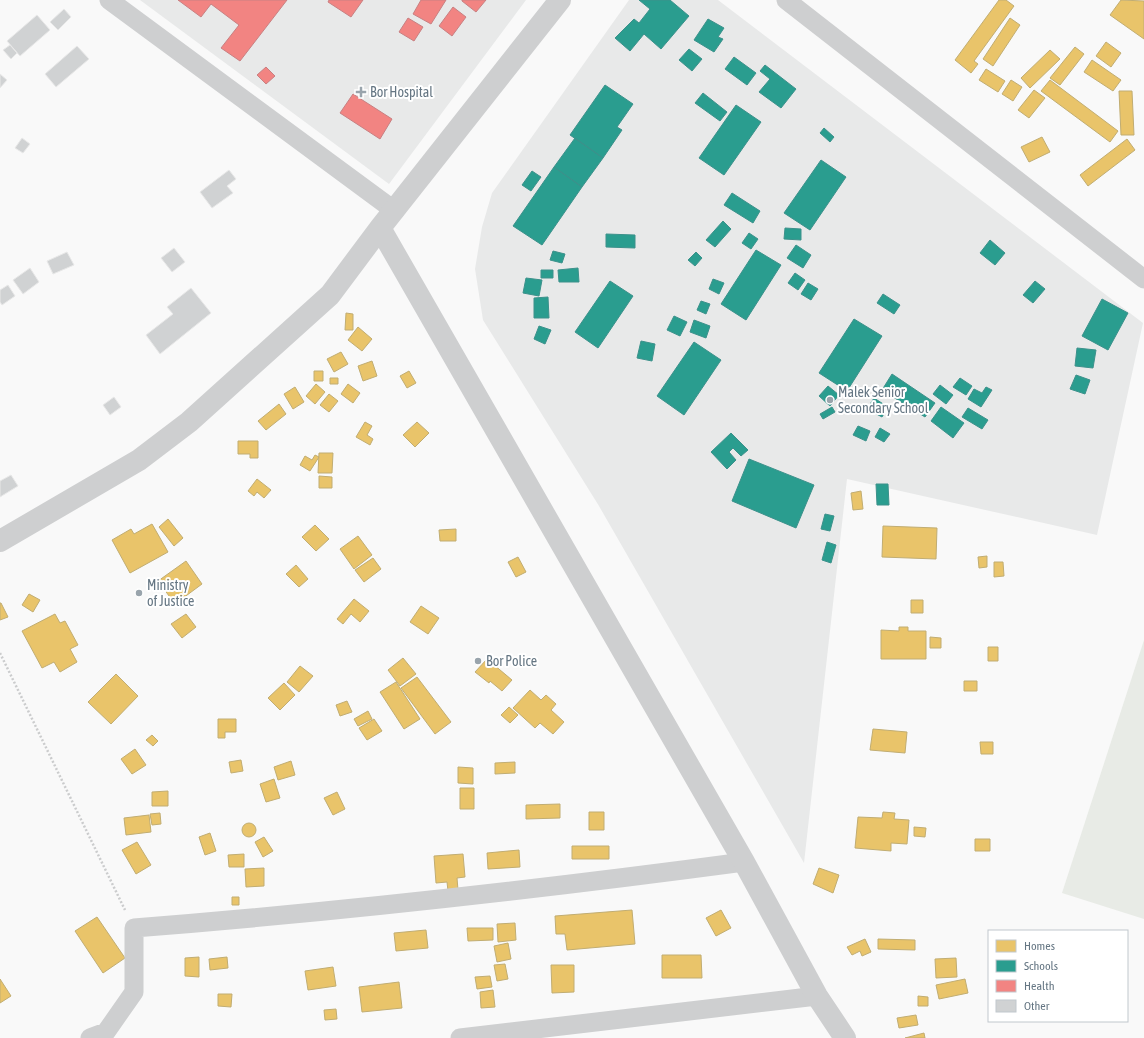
<svg xmlns="http://www.w3.org/2000/svg" width="1144" height="1038" viewBox="0 0 1144 1038" font-family="'Asap Condensed',sans-serif">
<rect width="100%" height="100%" fill="#f9f9f9"/>
<path fill="#e8e9e9" d="M140,0h386l-137,184z
M629,0h89l425,323 -46,212 -250,-56 -43,384 -205,-357 -116,-186 -8,-51 7,-42 10,-34z"/>
<path fill="#e8ebe6" d="M1144,640v279l-82,-26z"/>
<path fill="#e9c46a" stroke="#c1ad72" d="M999,0h7l8,6 -40,55 4,3 -7,9 -16,-13z
M1121,0l23,1v38l-34,-24z
M1010,18l10,7 -27,41 -10,-7z
M1106,42l15,11 -10,14 -15,-11z
M1075,47l9,7 -24,31 -10,-7z
M1050,50l10,9 -30,29 -9,-10z
M1092,60l29,20 -8,11 -29,-19z
M986,69l19,12 -7,11 -19,-12z
M1011,80l11,7 -9,14 -11,-7z
M1050,80l68,51 -8,11 -69,-51z
M1034,90l11,8 -16,20 -11,-8z
M1119,91h13l2,44h-13z
M1042,137l8,15 -21,10 -8,-15z
M1127,139l8,11 -47,36 -8,-11z
M346,313l7,1v16h-8z
M358,327l14,12 -10,12 -14,-11z
M341,352l7,12 -14,8 -7,-13z
M372,361l5,15 -14,5 -5,-15z
M314,371h9v10h-9z
M409,371l7,12 -9,5 -7,-12z
M330,378h8v6h-8z
M316,384l9,8 -10,12 -9,-8z
M348,384l12,9 -7,10 -12,-9z
M295,387l9,15 -11,7 -9,-15z
M329,394l9,7 -9,11 -9,-7z
M279,404l7,10 -20,16 -8,-9z
M365,422l7,4 -5,9 6,4 -3,6 -14,-8z
M417,422l12,11 -14,14 -12,-12z
M238,441h20v17h-8v-4h-12z
M319,453h14l-1,20h-14z
M315,455l4,2 -9,14 -10,-6 5,-9 7,4z
M319,476l13,1v11h-13z
M257,479l14,11 -7,8 -7,-6 -3,4 -6,-5z
M861,491l2,18 -10,1 -2,-17z
M168,519l15,19 -9,8 -15,-19z
M152,524l16,28 -38,21 -18,-33 19,-11 3,5z
M315,525l14,14 -13,12 -14,-14z
M883,526l54,2 -1,31 -54,-2z
M456,529v12h-16l-1,-11z
M358,536l14,19 -18,14 -14,-20z
M987,556v11l-8,1 -1,-11z
M518,557l8,15 -10,5 -8,-15z
M373,558l8,11 -17,13 -9,-12z
M186,561l16,23 -27,20 -17,-23z
M994,562h9l1,14 -10,1z
M296,565l12,14 -9,8 -13,-13z
M29,594l11,6 -7,12 -11,-7z
M354,599l15,12 -9,11 -9,-8 -8,10 -6,-5z
M911,600h12v13h-12z
M0,603h1l7,14 -8,3z
M421,606l18,12 -11,16 -18,-12z
M55,614l5,9 5,-2 13,24 -8,4 7,13 -17,10 -6,-10 -12,6 -20,-37z
M186,614l10,13 -14,11 -11,-14z
M899,627h9v4h18v28h-45v-29l18,1z
M930,637l11,1v10h-11z
M988,647h10v14h-10z
M403,658l13,16 -16,12 -12,-16z
M487,659l25,21 -10,11 -12,-10 -1,2 -14,-11z
M300,666l13,10 -14,16 -12,-10z
M116,674l22,22 -27,28 -23,-22z
M417,677l34,45 -16,12 -34,-46z
M964,681h13v10h-13z
M396,682l24,37 -16,10 -24,-37z
M284,683l11,12 -15,15 -12,-12z
M530,690l11,10 5,-5 10,9 -5,6 13,12 -11,12 -13,-11 -5,5 -22,-20z
M347,701l5,11 -12,4 -4,-11z
M509,707l9,8 -8,8 -9,-8z
M368,711l4,8 -14,7 -4,-7z
M218,719h18v13h-11v6h-7z
M374,719l8,12 -15,9 -8,-12z
M873,729l34,3 -2,21 -35,-3z
M152,735l6,6 -5,5 -7,-6z
M980,742h13v12h-12z
M135,749l11,16 -14,9 -11,-15z
M241,760l2,11 -12,2 -2,-11z
M291,761l4,14 -17,5 -4,-13z
M515,762v11l-20,1v-11z
M458,767l15,1v16l-15,-1z
M274,779l6,19 -14,4 -6,-18z
M460,788h14v21h-14z
M168,791v15h-16v-14z
M337,792l8,17 -12,6 -9,-17z
M560,804v14l-34,1v-14z
M589,812h15v18h-15z
M883,812l12,1 -1,6 15,1 -2,24 -16,-1v8l-36,-3 3,-31 24,1z
M160,813l1,11 -9,1 -2,-11z
M149,815l2,17 -25,3 -2,-17z
M242 830a7 7 0 1 1 14 0a7 7 0 1 1-14 0Z
M914,827l12,1 -1,9 -11,-1z
M210,833l6,18 -11,4 -6,-18z
M264,837l9,14 -10,6 -8,-15z
M975,839h15v12h-15z
M137,842l14,23 -15,9 -14,-24z
M572,846h37v13h-37z
M519,850l1,17 -32,2 -1,-16z
M244,854v13h-15l-1,-12z
M463,854l2,23 -8,1 1,12 -10,1 -1,-9 -11,1 -2,-27z
M264,868v18l-18,1 -1,-18z
M819,868l20,7 -6,18 -20,-9z
M232,897h7v8h-7z
M632,910l3,34 -68,6 -2,-16h-9l-1,-18z
M721,910l10,18 -15,8 -10,-18z
M97,917l28,41 -22,15 -28,-42z
M515,923l1,17 -18,2 -1,-18z
M467,928h26v12l-25,1z
M426,930l2,18 -32,3 -2,-18z
M865,939l6,13 -9,4 -2,-5 -8,4 -5,-8z
M878,939l37,1v10l-37,-1z
M508,943l3,16 -14,3 -3,-16z
M662,955h39l1,23h-40z
M199,957v20l-14,-1v-18z
M227,957l1,11 -18,2 -1,-11z
M956,958l1,19 -21,1 -1,-19z
M505,964l3,15 -11,2 -3,-16z
M551,965h23v27l-22,1z
M333,967l3,19 -28,4 -3,-19z
M490,976l2,11 -15,2 -2,-12z
M0,979l11,17 -11,7z
M965,979l3,14 -29,6 -3,-14z
M399,982l3,26 -40,4 -3,-25z
M493,990l2,17 -14,1 -1,-16z
M218,994h14l-1,13 -13,-1z
M918,996l10,1v9h-10z
M336,1009l1,10 -12,1 -1,-10z
M916,1015l2,10 -19,3 -2,-10z
M924,1033l1,5h-20z"/>
<path fill="#2a9d8f" stroke="#3c918b" d="M639,0h31l19,16 -28,33 -17,-15 -14,17 -15,-13 19,-19 5,4 11,-14z
M708,19l16,9 -6,9 5,2 -9,13 -20,-12z
M689,49l13,10 -10,12 -13,-11z
M734,57l22,16 -9,12 -22,-16z
M765,65l31,24 -15,19 -22,-16 11,-13 -10,-8z
M605,85l28,19 -16,23 5,3 -19,28 -33,-23z
M703,93l24,19 -7,9 -25,-18z
M736,105l25,17 -37,53 -25,-17z
M824,128l10,9 -4,5 -10,-9z
M575,138l28,20 -21,29 -28,-20z
M821,160l25,17 -36,53 -26,-17z
M554,167l28,20 -40,58 -29,-19z
M532,171l9,6 -10,14 -9,-6z
M732,193l28,18 -7,12 -29,-18z
M723,221l8,8 -16,18 -9,-7z
M785,228l16,1v11l-17,-1z
M749,233l9,6 -7,10 -9,-6z
M606,234l29,1v13l-29,-1z
M990,240l15,13 -10,12 -15,-12z
M796,245l15,10 -8,13 -16,-10z
M756,250l25,15 -35,55 -25,-16z
M553,251l12,3 -3,9 -12,-3z
M696,252l6,6 -7,8 -7,-6z
M578,268l1,14h-20l-1,-12z
M541,270h12v8h-12z
M795,273l10,7 -7,10 -10,-7z
M526,278l16,2 -3,16 -16,-3z
M713,279l11,4 -5,11 -10,-5z
M610,281l23,15 -35,52 -23,-16z
M1035,281l10,8 -12,14 -10,-8z
M808,283l10,6 -7,11 -10,-6z
M883,294l17,11 -6,9 -17,-11z
M548,297l1,21h-15v-20z
M1102,299l26,14 -20,37 -26,-14z
M701,301l9,3 -4,10 -9,-4z
M674,316l13,6 -7,14 -13,-6z
M854,319l28,17 -35,55 -28,-18z
M694,320l16,6 -4,12 -16,-6z
M539,326l12,4 -6,14 -11,-5z
M641,341l14,3 -3,17 -15,-3z
M694,342l27,18 -37,55 -27,-19z
M1077,348l19,2 -3,18 -18,-2z
M892,374l43,29 -10,14 -43,-27z
M1076,375l14,5 -5,14 -15,-5z
M960,378l12,8 -6,9 -13,-8z
M940,385l13,10 -7,9 -13,-10z
M828,386l11,9 -9,11 -11,-10z
M986,387l6,3 -11,17 -13,-8 6,-10 8,4z
M874,398l14,9 -6,10 -15,-8z
M832,407l3,5 -12,7 -3,-5z
M941,407l23,16 -11,15 -22,-17z
M968,408l20,12 -6,9 -20,-12z
M858,426l12,5 -4,10 -13,-6z
M880,428l10,6 -6,8 -9,-5z
M731,433l17,17 -7,6 -8,-8 -4,4 7,8 -9,9 -16,-17z
M749,459l65,26 -18,43 -64,-27z
M876,484h12l1,21h-12z
M825,514l9,2 -4,15 -9,-2z
M827,542l9,3 -5,18 -9,-3z"/>
<path fill="#f28482" stroke="#c88082" d="M178,0h109l-47,61 -19,-13 18,-23 -28,-21 -10,13z
M329,0h34l-12,17 -23,-15z
M421,0h25l-15,24 -18,-10z
M462,0h24l-10,12 -14,-11z
M453,7l13,10 -14,19 -13,-10z
M408,18l15,9 -9,14 -15,-9z
M266,67l9,9 -9,8 -9,-9z
M353,94l39,25 -12,20 -40,-26z"/>
<path fill="#d0d2d3" stroke="#e8e8e8" d="M64,9l7,8 -13,13 -8,-8z
M37,15l13,15 -30,26 -13,-15z
M10,45l7,8 -6,6 -8,-9z
M77,46l12,13 -33,28 -11,-13z
M0,74l7,6 -7,8z
M22,138l8,6 -7,9 -8,-5z
M229,170l7,9 -9,7 6,7 -21,15 -12,-16z
M174,248l11,14 -13,10 -11,-14z
M67,252l7,13 -21,9 -6,-13z
M30,268l9,14 -16,12 -10,-14z
M8,285l7,11 -13,9 -2,-3v-12z
M191,288l20,25 -51,41 -14,-19 27,-21 -6,-7z
M114,397l7,10 -11,8 -7,-10z
M11,475l7,11 -18,11v-16z"/>
<g fill="none" stroke-linecap="round" stroke-linejoin="round">
<path stroke="#cbcccd" stroke-width="2.5" stroke-dasharray="2 2" stroke-linecap="butt" d="M0,653l125,257"/>
<path stroke="#cecfd0" stroke-width="19" d="M109,0l286,211
M786,0l358,279
M90,1038l16,-6 28,-40v-64c204,-16 407,-39 610,-66
M460,1038l357,-42"/>
<path stroke="#cecfd0" stroke-width="22" d="M560,0l-180,228 364,634 73,134 28,42
M0,541l139,-81 50,-38 141,-127 50,-67"/>
</g>
<g fill="#99a4ac" stroke="#fff" stroke-width="1.5">
<path d="M359 86h4v4h4v4h-4v4h-4v-4h-4v-4h4z"/>
<circle cx="830" cy="400" r="4"/>
<circle cx="139" cy="593" r="4"/>
<circle cx="478" cy="661" r="4"/>
</g>
<g text-anchor="middle" stroke-width="4" stroke-linejoin="round" paint-order="stroke">
<g font-size="14" fill="#657683" stroke="#fff" text-anchor="start">
<text x="370" y="97">Bor Hospital</text>
<text x="838" y="397">Malek Senior<tspan x="838" dy="16">Secondary School</tspan></text>
<text x="147" y="590">Ministry<tspan x="147" dy="16">of Justice</tspan></text>
<text x="486" y="666">Bor Police</text>
</g>
</g>
<rect x="988" y="930" width="140" height="92" fill="#ffffff" stroke="#c1c8cd"/>
<rect x="996" y="940" width="20" height="12" fill="#e9c46a" stroke="#c1c8cd"/>
<text x="1024" y="950" font-size="12" fill="#657683">Homes</text>
<rect x="996" y="960" width="20" height="12" fill="#2a9d8f" stroke="#c1c8cd"/>
<text x="1024" y="970" font-size="12" fill="#657683">Schools</text>
<rect x="996" y="980" width="20" height="12" fill="#f28482" stroke="#c1c8cd"/>
<text x="1024" y="990" font-size="12" fill="#657683">Health</text>
<rect x="996" y="1000" width="20" height="12" fill="#d0d2d3" stroke="#c1c8cd"/>
<text x="1024" y="1010" font-size="12" fill="#657683">Other</text>
</svg>
